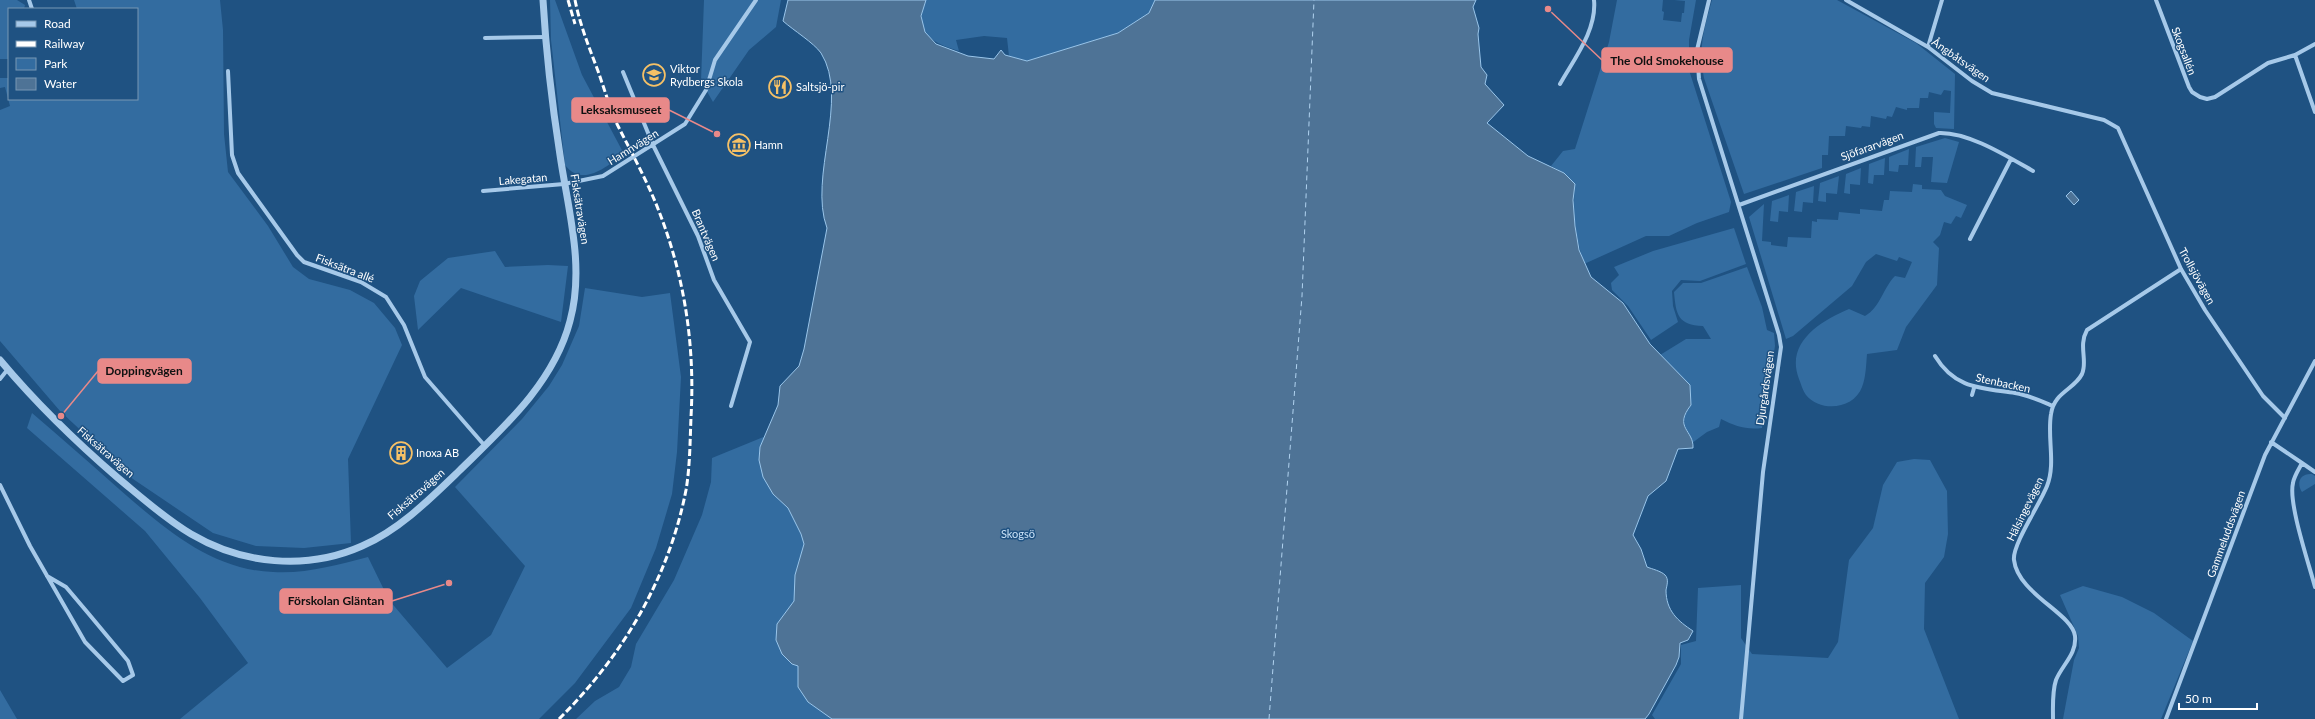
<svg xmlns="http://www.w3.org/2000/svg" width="2315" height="719" viewBox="0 0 2315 719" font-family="Lato,sans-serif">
<rect width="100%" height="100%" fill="#1f5282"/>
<path fill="#336ca0" d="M0,0h17l8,5 -1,4h-15v50h-9z
M74,0h146l3,30 1,104 4,38 40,54 25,41 16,12 41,11 24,13 21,25 7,17 -54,114 3,84 -47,5 -48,-2 -43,-13 -80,-54 -73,-68 -60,-70v-231l10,-4 -5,-19 -5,1v-10h9v21h128v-90h-60z
M550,0h5l27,75 42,79c-17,12 -41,34 -59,11l-14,-125z
M704,0h77l-5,27 -27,23 -36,52 -12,-21z
M926,0h229l-6,13 -31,20 -91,28 -18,-5 -2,-18 -23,-2 -28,4 3,11c-17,-5 -40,-13 -37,-36 0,-5 3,-10 4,-15z
M1617,0h46l-1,11 2,1 -1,8 18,2 1,-9h2l1,-12 -11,-1h22l-7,40v30l42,132 -2,10 -32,11 -28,13h-23l-62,28c-8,-26 -12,-52 -9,-80l-11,-11 -13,-7 12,-15 12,-2 34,-107z
M1712,0h125l79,43 39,31 -1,55 -18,-1 -2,-4v-12l16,1 1,-22 -7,-1 -3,5 -12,-3 -1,6h-8l-1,10h-12v2l-11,-3 -4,10 -5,-1 -1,3 -15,-3 -1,11 -8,-1 -1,2 -15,-2 -1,10h-16l-1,19h-6v13l-78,26 -40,-116c-6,-30 0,-49 8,-78z
M1945,138l14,4 -12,41 -16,-1 2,-25h-11l-1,10h-6l1,-20z
M1909,149l-1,16h-9l-1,7 -9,-1v-14z
M1885,158l-1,17h-10l-1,9 -5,-1 1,-19z
M1861,168l-1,17 -10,-1v10l-6,-1 2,-19z
M1839,176l-2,18 -11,-1v9l-8,-1 2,-18z
M1913,184l9,1v4l19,1 4,6 22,9 -6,13 -5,-2 -5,8 -7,-2 -4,13 -7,7 6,6 -2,37 -31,42 -9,23 -30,4c-1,11 -1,23 -5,33 -8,22 -41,26 -56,8 -3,-4 -5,-11 -7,-16 -14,-36 21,-58 50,-70l16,7c15,-8 18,-28 30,-40l10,2 7,-16 -13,-5 -2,4 -21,-7 -10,8 -14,24 -59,50 -7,3 -37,-122 15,-13 -2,37 9,1v3l16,2 1,-10 23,1 1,-17 5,1v-3l21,1 1,-8 21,2v-5l22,2 2,-11h5l1,-9 22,1z
M1814,186l-1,17 -10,-1 -1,10 -8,-1 2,-19z
M1789,195l-1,17 -9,-1 -1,11 -8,-1 2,-20z
M1734,228l12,36 -46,17 -19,-1 -9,11 1,15 5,16 -27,18 -23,-34 -16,-16 -1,-7 8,-8 -5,-8 39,-16z
M495,251l10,16 43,-2 20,1 -7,56 -100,-34 -43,42 -4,-34 6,-15 28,-23z
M1747,267l15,40 5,23 7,3 1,13 -13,82c-16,2 -27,-2 -41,-9l-2,8 -12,5 -15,11c-6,-16 -13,-22 -1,-38l-1,-20 -30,-30 26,-16h25l-8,-13c-25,-1 -27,-11 -29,-34l9,-9h18z
M585,288l57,9 28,-4 11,84 -4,75 -5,42 -16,54 -25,60 -56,75 -36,36h-359l68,-56 -48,-65 -55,-67 -118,-103 5,-15c26,22 52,45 78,68 46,40 97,89 163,91 33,2 64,-7 95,-15l21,43 58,68 44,-33 34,-69 -70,-79 67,-68 27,-33 13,-21 17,-39z
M995,343l195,376h-614l19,-18 24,-14 12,-20 5,-23 38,-64 28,-65 9,-33 1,-24z
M1914,459l16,1 17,31 1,43 -4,23 -19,26 -1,46 35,90h-304l-3,-4 29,-51v-19l15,-4 2,-53 43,-3v53l11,16 76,4 10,-16 11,-82 24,-32 10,-43 14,-23z
M2312,474l3,2v8l-13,8c-6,-9 -2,-19 10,-18z
M2083,586l39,11 32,16 39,28 -32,78h-98l11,-59 5,-12 -1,-12 -18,-41z
M0,690l17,29h-17z"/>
<path fill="#4e7396" stroke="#99c5ea" d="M788,0h138l-5,16 4,16 11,12 32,12 26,3 7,-9 4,5 22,6 91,-28 31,-20 6,-13h321l-3,7 6,21 -1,6 3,33 6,8 -2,9 19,21 -17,18 41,33 36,17 11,11 -2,16 2,26 4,24 12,27 32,26 27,41 40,41 1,20c-18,23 3,25 2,43l-15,1 -12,32 -18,15 -15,39 8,14 6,18c5,2 14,4 18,8 4,4 2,10 1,15 0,21 12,31 27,41l-5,9 -8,3 -1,14 -3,8 -27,49 -4,5h-813l-24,-17 -10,-15v-21l-6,-2 -10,-10 -6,-14 1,-16 17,-23 1,-26 9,-31 -3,-10 -13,-26 -15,-14 -10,-17 -4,-17 1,-13 18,-42 2,-19 19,-20 5,-17 23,-121c-19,-51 23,-129 -6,-175 -7,-10 -28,-23 -38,-32z
M2071,191l8,9 -5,5 -8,-9z"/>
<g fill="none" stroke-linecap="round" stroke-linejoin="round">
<path stroke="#b1d3f0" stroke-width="1" stroke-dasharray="5 4" stroke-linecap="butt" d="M1269,719l33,-423 12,-296"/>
<path stroke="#a6c9e9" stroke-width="4" d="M29,0l3,9
M1709,0l-12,50 2,29 80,256 2,12 -18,125 -22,247
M1846,0l82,47 44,34 20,12 112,27 14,8 63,141 24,41 58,86 22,22
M2156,0l33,87 3,5 8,5 7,2 8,-2 53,-34 27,-8 20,-11
M485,38l60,-1
M1928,47l14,-47
M2295,55l20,57
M228,71l4,84 6,18 59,82 7,7 57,20 25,15 18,28 21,52 60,69
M623,72l30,73 45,91 16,44 36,62 -19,64
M1560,84c14,-25 37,-54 34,-84
M483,191l81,-7 39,-8 82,-52 21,-34 9,-30 41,-60
M1739,205l200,-72c30,-1 69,24 94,38
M1970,239l41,-80
M1935,356c20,33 46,32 80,37 13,2 26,8 38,13
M0,379l8,-10
M1972,395l2,-7
M2271,442l31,21c-3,6 -8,13 -9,20 -5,20 16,81 22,104
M2302,463l13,9
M0,485l30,61 55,96 38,39 10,-6 -5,-14 -40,-48 -22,-26 -19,-11
M2053,719c0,-12 -1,-27 3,-39 6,-15 21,-26 19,-44 -3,-23 -57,-42 -61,-76 -2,-15 26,-56 33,-74 9,-23 0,-48 4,-72 3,-22 23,-24 31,-40 6,-13 -4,-28 5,-44l94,-61
M2166,719l99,-264 50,-94"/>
<path stroke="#a6c9e9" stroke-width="7" d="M0,360c36,43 75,81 118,118 23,19 46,40 73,56 51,30 115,37 171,12 37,-16 68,-47 97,-75 44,-43 95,-88 111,-150 15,-55 -2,-111 -10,-166 -8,-51 -14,-103 -17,-155"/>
<path stroke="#fff" stroke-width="3" stroke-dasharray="7 3" stroke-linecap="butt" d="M568,0l7,24
M559,719c63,-62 110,-141 127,-229 4,-23 4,-49 5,-73 4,-70 -6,-138 -31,-203 -12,-32 -29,-62 -44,-92 -7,-17 -12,-34 -18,-51 -9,-24 -18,-46 -23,-71"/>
</g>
<defs>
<g id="school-ring" transform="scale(1.15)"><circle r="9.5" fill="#1f5282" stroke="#f6c166" stroke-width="1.5"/><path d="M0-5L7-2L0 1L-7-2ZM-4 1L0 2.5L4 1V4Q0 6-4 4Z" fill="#f6c166"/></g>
<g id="restaurant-ring" transform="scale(1.15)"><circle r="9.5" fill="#1f5282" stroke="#f6c166" stroke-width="1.5"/><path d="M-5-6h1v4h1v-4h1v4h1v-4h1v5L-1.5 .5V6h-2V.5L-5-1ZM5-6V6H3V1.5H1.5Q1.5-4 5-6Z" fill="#f6c166"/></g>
<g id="museum-ring" transform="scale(1.15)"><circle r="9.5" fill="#1f5282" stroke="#f6c166" stroke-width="1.5"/><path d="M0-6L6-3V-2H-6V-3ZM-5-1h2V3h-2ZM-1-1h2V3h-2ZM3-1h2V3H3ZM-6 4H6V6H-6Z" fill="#f6c166"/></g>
<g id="building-ring" transform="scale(1.15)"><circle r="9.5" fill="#1f5282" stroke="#f6c166" stroke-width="1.5"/><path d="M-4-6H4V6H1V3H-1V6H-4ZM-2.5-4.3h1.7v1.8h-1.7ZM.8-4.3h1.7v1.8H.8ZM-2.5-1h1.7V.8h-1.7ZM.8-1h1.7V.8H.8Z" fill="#f6c166"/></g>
</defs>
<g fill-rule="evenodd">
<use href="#school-ring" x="654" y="75"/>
<use href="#restaurant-ring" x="780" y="87"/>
<use href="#museum-ring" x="739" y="145"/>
<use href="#building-ring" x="401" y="453"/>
</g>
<g text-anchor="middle" stroke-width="3" stroke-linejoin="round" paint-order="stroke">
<g font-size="11" fill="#fff" stroke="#1f5282">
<text transform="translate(2184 51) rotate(69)" y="4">Skogsallén</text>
<text transform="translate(1961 60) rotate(35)" y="4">Ångbåtsvägen</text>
<text transform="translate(1872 146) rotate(-20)" y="4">Sjöfararvägen</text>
<text transform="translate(633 147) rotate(-32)" y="4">Hamnvägen</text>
<text transform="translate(523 179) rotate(-5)" y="4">Lakegatan</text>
<text transform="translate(580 209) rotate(81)" y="4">Fisksätravägen</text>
<text transform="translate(706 235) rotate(67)" y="4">Brantvägen</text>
<text transform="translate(345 268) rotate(21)" y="4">Fisksätra allé</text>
<text transform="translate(2197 276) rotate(61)" y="4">Trollsjövägen</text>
<text transform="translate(2003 383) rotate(12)" y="4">Stenbacken</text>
<text transform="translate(1765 388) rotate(-82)" y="4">Djurgårdsvägen</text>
<text transform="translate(106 452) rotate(41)" y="4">Fisksätravägen</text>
<text transform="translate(416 494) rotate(-41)" y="4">Fisksätravägen</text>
<text transform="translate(2025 509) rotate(-64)" y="4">Hälsingevägen</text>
<text transform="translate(2226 534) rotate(-70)" y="4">Gammeluddsvägen</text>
</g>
<g font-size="11" fill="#fff" stroke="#1f5282" text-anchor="start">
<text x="670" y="73">Viktor<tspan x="670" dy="13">Rydbergs Skola</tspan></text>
<text x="796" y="91">Saltsjö-pir</text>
<text x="754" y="149">Hamn</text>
<text x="416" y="457">Inoxa AB</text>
</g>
<g font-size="11" fill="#cae2f7" stroke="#1f5282">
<text x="1018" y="538">Skogsö</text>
</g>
</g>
<path fill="none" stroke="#e88989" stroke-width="1.5" d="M1548 9L1602 60M717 134L669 110M61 416L98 371M449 583L392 601"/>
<g fill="#e88989" stroke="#1f5282" stroke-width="1.5">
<circle cx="1548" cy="9" r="4"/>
<circle cx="717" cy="134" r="4"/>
<circle cx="61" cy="416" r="4"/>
<circle cx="449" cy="583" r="4"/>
</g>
<g fill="#e88989" stroke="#e88989" stroke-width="1.5">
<rect x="1602" y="48" width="130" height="24" rx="4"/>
<rect x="572" y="98" width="97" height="24" rx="4"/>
<rect x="98" y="359" width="93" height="24" rx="4"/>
<rect x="280" y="589" width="112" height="24" rx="4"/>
</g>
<g font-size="12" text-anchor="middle" font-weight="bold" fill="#111">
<text x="1667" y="65">The Old Smokehouse</text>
<text x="621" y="114">Leksaksmuseet</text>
<text x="144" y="375">Doppingvägen</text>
<text x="336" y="605">Förskolan Gläntan</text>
</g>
<rect x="8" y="8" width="130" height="92" fill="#1f5282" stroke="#7997b4"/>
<rect x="16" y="21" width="20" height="6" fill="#a6c9e9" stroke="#7997b4"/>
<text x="44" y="28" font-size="12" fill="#ffffff">Road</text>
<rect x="16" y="41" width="20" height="6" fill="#ffffff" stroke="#7997b4"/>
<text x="44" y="48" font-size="12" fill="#ffffff">Railway</text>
<rect x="16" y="58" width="20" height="12" fill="#336ca0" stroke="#7997b4"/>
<text x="44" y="68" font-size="12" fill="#ffffff">Park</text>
<rect x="16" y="78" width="20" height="12" fill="#4e7396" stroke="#7997b4"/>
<text x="44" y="88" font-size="12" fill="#ffffff">Water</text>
<path d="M2179 703v6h78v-6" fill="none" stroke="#ffffff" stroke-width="2"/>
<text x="2185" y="703" font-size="12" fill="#ffffff" stroke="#1f5282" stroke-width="3" paint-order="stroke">50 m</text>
</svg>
